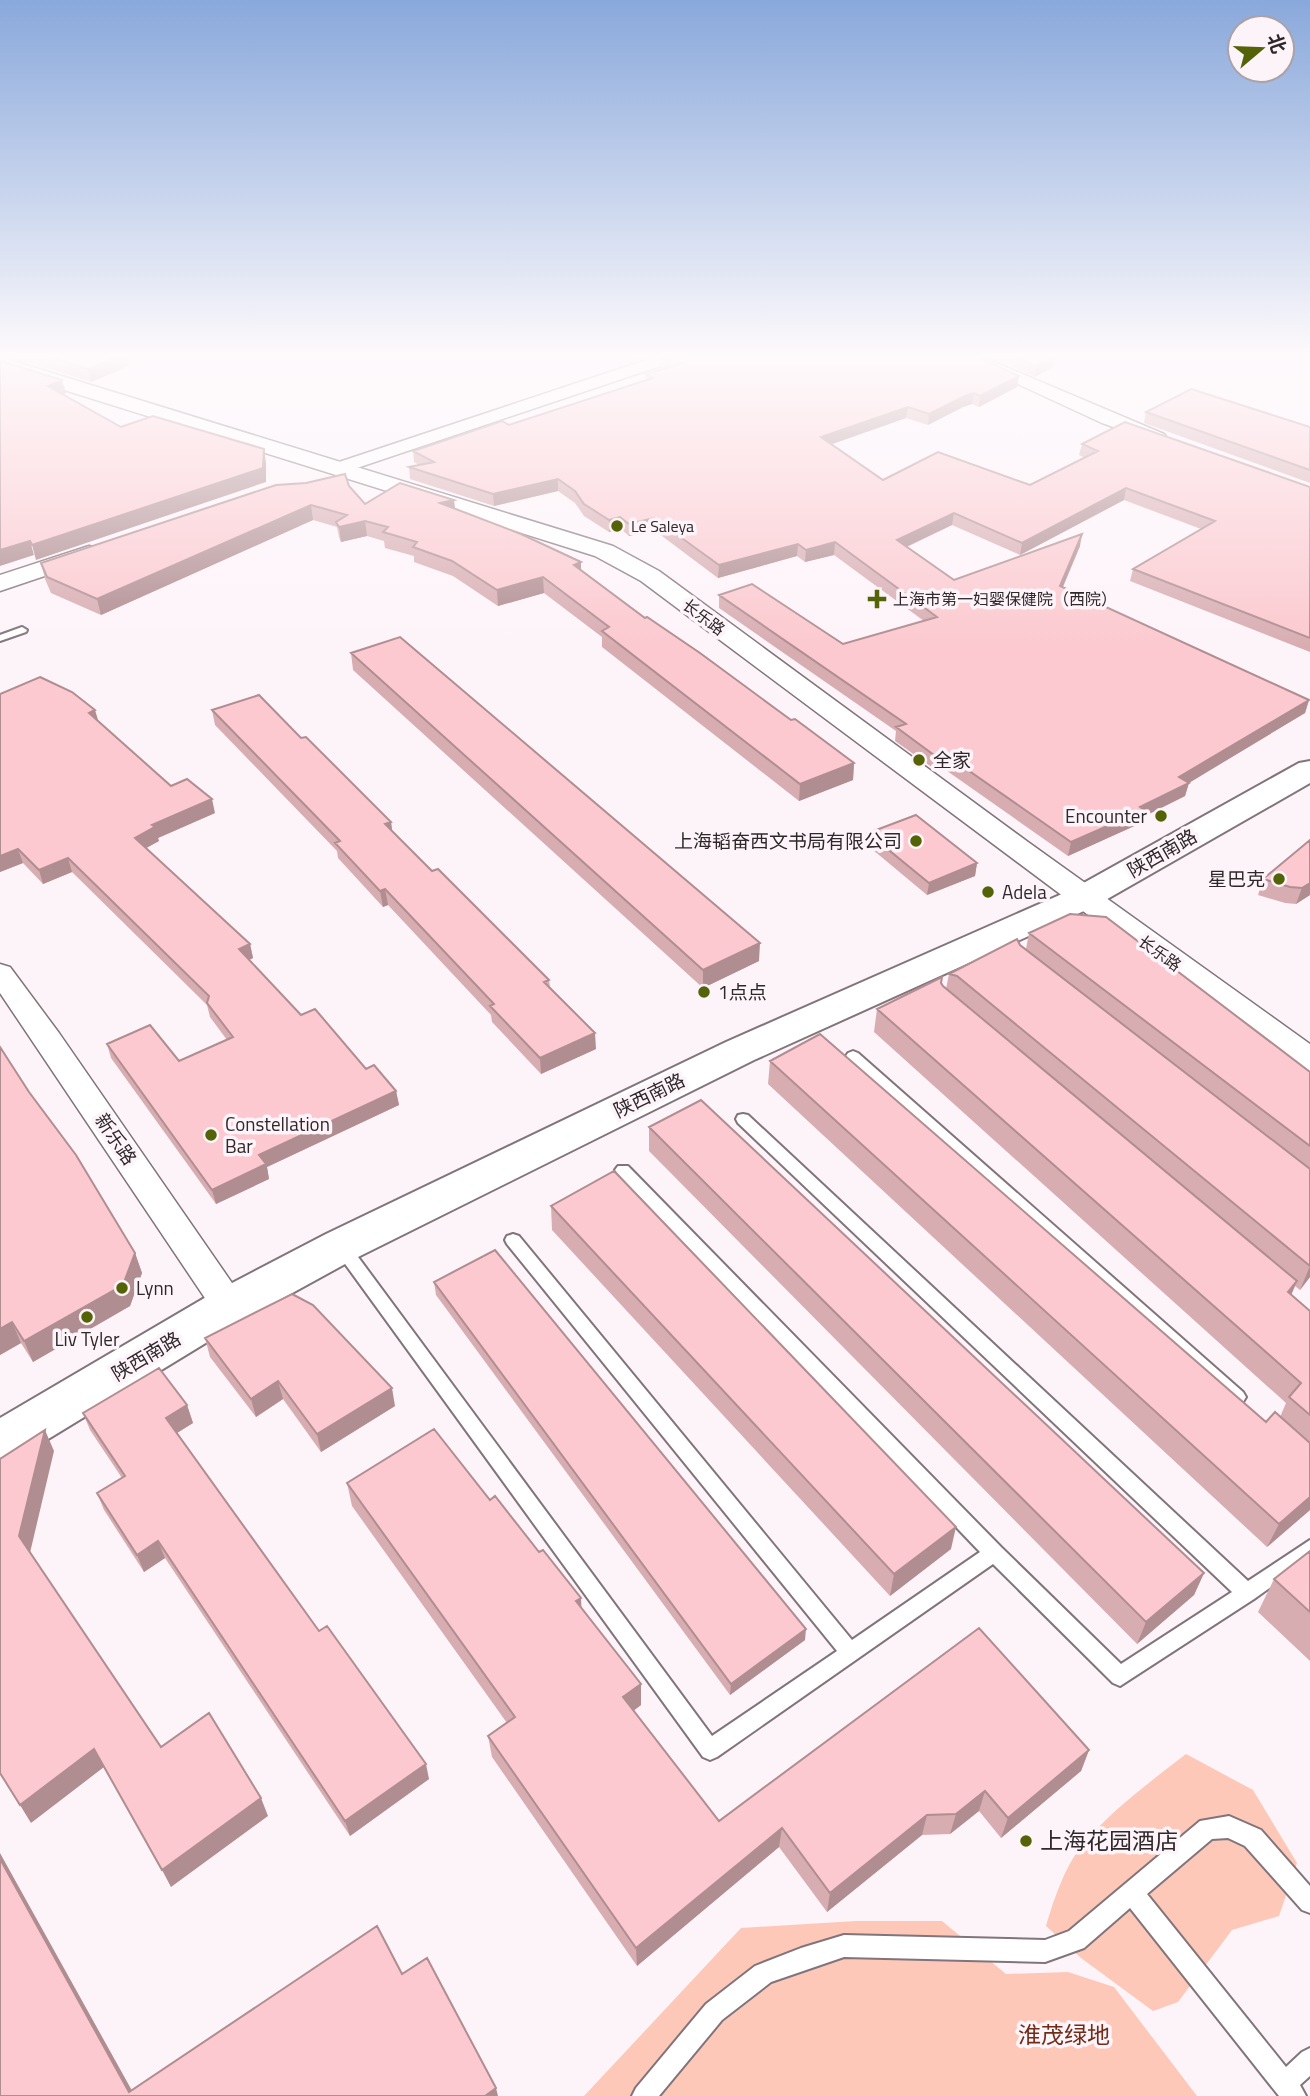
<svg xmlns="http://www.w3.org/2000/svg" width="1310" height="2096" viewBox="0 0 1310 2096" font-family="'Titillium Web','Noto Sans SC',sans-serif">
<rect width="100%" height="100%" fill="#fdf4f9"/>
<path fill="#fdc8b8" d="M1186,1754l67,36 44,73 -18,53 -47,14 -54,72 -25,9 -72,-53 -35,-32c7,-24 19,-60 35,-79 29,-36 69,-65 105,-93z
M856,1921h86l64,53 62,-2 46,15 83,109h-613l157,-168z"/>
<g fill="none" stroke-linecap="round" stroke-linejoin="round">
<g stroke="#81747b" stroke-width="4">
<path id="service" d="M22,627l5,3 -1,2 -26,9v-6z
M853,1051l5,2 385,339 3,5 -3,5 -6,2 -6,-2 -383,-343 -2,-3 2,-3z
M743,1114l5,1 500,466 62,-41v19l-56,40 -134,87 -7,-3 -120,-119 -276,193 -7,3 -7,-3 -368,-507 -2,-4 2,-4 6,-2 6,2 365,494 125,-85 -330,-407 -2,-4 2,-4 6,-2 6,2 333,404 128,-88 -362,-378 -3,-4 3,-4h10l373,381 120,117 111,-72 -494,-469 -2,-4 2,-4z
M1229,1816l32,14 49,56v27l-8,-3 -57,-64 -17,-8 -16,1 -65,55 139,173 16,-15 8,-4v28l-10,9 6,11h-27l-149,-188 -46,40 -39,14 -201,-5 -73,25 -49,38 -63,76h-27l4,-8 70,-84 49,-38 46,-18 43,-13 201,5 24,-9 131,-110z"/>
</g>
<g stroke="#81747b" stroke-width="3">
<path id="minor" d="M664,354h25l-2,3 -339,114 -6,2 -9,-6 3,-4z
M953,354h22l189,80 3,4 -9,5 -56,-20z
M0,964l10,3 49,66 182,263 5,10 -5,10 -12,4 -12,-4 -217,-323z"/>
</g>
<g stroke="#81747b" stroke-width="3">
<path id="tertiary" d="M0,357l613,189 46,25 369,271 282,202v31l-13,-4 -656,-490 -46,-25 -595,-186z
M89,546l9,2 3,5 -3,5 -98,33v-16z"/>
</g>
<g stroke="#81747b" stroke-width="4">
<path id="secondary" d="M1310,761v22l-215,123 -341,154 -398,198 -111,61 -228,139 -17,6v-46l213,-125 113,-59 400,-192 345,-152 228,-127z"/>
</g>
<use href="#service" fill="#fff" fill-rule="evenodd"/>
<use href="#minor" fill="#fff" fill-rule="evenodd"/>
<use href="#tertiary" fill="#fff" fill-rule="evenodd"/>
<use href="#secondary" fill="#fff" fill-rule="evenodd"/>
</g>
<path fill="#d8adb2" d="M0,354h127l2,12 -38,16z
M611,354h44l-20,7z
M982,354h79l-9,14 -17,9z
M661,358l358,18 -2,11 -38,20 -7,-3 -9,3 -35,18 -22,-7 -74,26 51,36 147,5 55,-27 -6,-3 3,-11 228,43v165l-180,-71 3,-12 68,-40 -77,-29 -104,55 -68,-30 -45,22 47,33 126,-34 -17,41 246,113 -4,13 -116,69 -4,14 -42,21 -2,6 -73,33 -128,-90 -7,2 -38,-27 1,-10 -177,-123v-13l124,49 81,-23 -90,-66 -29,7 -8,-6 -79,22 -64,-48 -25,6 -8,-7 -12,3 -25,-16 -9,-13 -17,-12 -64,15 -84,-27 -1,-12 10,-2 -5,-3 -1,-11 96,-26 137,-45v-6l17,-5 -2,-1z
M1146,412l164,15v56l-166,-60z
M276,485l73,1 16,18 90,5 126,61 64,48 146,102 63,43 -1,17 -54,21 -197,-154v-10l-58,-44 -46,13 -45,-30 -39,-14v-6l-29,-8 -1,-7 -17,-5 -26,6 -2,-5 -2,-10 -24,-7 -212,95 -50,-22 -6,-14 -4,-16z
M351,653l408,308 -56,27 -350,-318z
M0,694l98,27 73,65 44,27 -57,25 1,3 -13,7 104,96 3,14 -4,2 52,55 65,54 30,22 3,14 -132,62 2,12 -53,25 -105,-146 -4,-14 72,17 48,-21 -17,-23 -3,-12 -135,-133 -29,12 -20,-21 -23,9z
M212,710l89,28 90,84 1,9 40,40 117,109 1,7 46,62 -55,25 -49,-52 -1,-7 -103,-110 -5,2 -45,-49 -1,-7 -122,-126z
M868,833l109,30 -2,13 -48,19 -60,-50z
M1310,840v55l-14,9 -11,-1 -27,-8 5,-16z
M1029,933l281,139v205l-10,13 -5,-4 -4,9 19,16v199l-43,37 -499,-463 2,-23 496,361 14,-5 6,-14 -412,-371 3,-23 65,-32 -1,7 5,5 3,-15 71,-29 6,4z
M0,1047l135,206 7,20 -12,33 -97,56 -12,-19 -21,12z
M649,1127l555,446 -10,22 -57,49 -488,-493z
M551,1206l400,343 -61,47 -338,-366z
M434,1282l371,358 -75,55 -294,-400z
M205,1338l190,68 -74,46 -38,-53 -27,18 -46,-60z
M187,1405l6,18 -16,10 142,198 110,148 -79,57 -185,-278 -21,14 -40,-62 -7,-17 25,-15 -32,-48 -7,-17z
M347,1483l143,17 92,108 59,97 -7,5 85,111 370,-71 -8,21 -80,67 -22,-27 -29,23 -28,1 -95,77 -48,-65 -142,119 -145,-209 -4,-21 19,-13 -155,-217z
M1310,1551v110l-52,-49 16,-33z"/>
<path fill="#b08d91" d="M127,354l2,12 -38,16 -3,-13z
M635,354h20l-20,7z
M1055,354h6l-9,14 -17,9 1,-11z
M1019,376l-2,11 -38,20 1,-11z
M62,380l4,13 -15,6 -3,-13z
M974,393l-2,11 -9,3 -35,18 1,-11 36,-18z
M908,407l-2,11 -85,30v-11z
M264,449l2,14v19l-230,78 -4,-15z
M558,479v12l-64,15 -1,-12z
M1126,488l-2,12 -104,55 2,-12z
M454,500l2,15 -16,-12z
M311,505l2,15 -212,95 -4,-16z
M954,513l-2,12 -57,27 2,-12z
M620,517l1,12 -12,3v-12z
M654,518v12l-25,6v-12z
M365,521l2,15 -26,6 -2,-15z
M1082,534l-2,12 -22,52 2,-12z
M30,541l4,14 -34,11v-16z
M835,542l-1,13 -29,7 1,-12z
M798,544l-1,12 -79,22 1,-13z
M581,562v15l-7,-12z
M543,577l1,16 -46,13 -1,-16z
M1309,700l-4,13 -116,70 -4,13 -42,21 -2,6 -73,33 3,-14 69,-35 39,-30z
M95,710l4,13 -10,-10z
M942,752l-2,14 -7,2 1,-13z
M854,763l-1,17 -54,21 1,-17z
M212,799l3,14 -57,25 1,3 -20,11 -4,-14 17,-13z
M391,822l2,15 -8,-13z
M18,849l5,14 -23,9v-16z
M68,858l4,14 -29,12 -4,-14z
M977,863l-2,13 -48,19 2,-12z
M1310,883v12l-14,9 6,-16z
M385,889l3,16 -5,2 -3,-16z
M760,943l-1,18 -56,27v-18z
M250,944l3,14 -10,5 -4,-14z
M595,1033l1,16 -55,25 -1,-16z
M396,1091l3,14 -132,62 2,12 -53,25 -4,-14 47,-35z
M135,1253l7,20 -12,33 -97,56 -9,-21z
M1310,1266v11l-10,13z
M1297,1281l-10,24 1,-13z
M12,1322l9,21 -21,12v-26z
M278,1381l5,18 -27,18 -5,-18z
M392,1388l3,18 -74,46 -4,-18z
M187,1405l6,18 -21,13 -6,-18z
M45,1430l9,21 -25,106 -10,-21z
M1310,1497v13l-43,37 12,-23z
M956,1527l-5,22 -61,47 4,-22z
M158,1541l7,17 -21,14 -7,-17z
M1204,1573l-10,22 -57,49 9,-22z
M581,1598l1,22 -6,-19z
M806,1629l-1,11 -75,55 1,-11z
M641,1684v21l-17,13 -1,-21z
M94,1749l10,18 -73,56 -11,-18z
M1089,1750l-8,21 -80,67 7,-20z
M426,1764l3,15 -79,57 -5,-15z
M985,1791l-6,20 -29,23 6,-20z
M261,1798l7,18 -97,71 -9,-17z
M927,1815l-5,20 -95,77 3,-19z
M782,1828l-3,19 -142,119 -1,-18z
M0,1853l135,243 -6,-4 -129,-233z
M496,2088l2,8h-13z"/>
<path fill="#fbc9cf" stroke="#b08d91" stroke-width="2" d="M38,354h87l-37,15z
M671,354h301l47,22 -39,20 -6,-3 -9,3 -36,18 -21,-7 -87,30 62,43 55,-28 92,33 68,-34 -16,-7 43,-22 185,65v151l-177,-69 82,-48 -89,-33 -104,55 -68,-30 -57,27 57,40 128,-46 -22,52 249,114 -130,77 10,6 -49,24 4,3 -73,32 -129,-90 -8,3 -38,-28 10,-3 -187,-129 33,-11 91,60 94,-27 -102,-75 -29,8 -8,-6 -79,21 -65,-47 -25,6 -9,-7 -11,3 -25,-16 -9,-13 -17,-12 -65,15 -84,-27 25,-5 -21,-11 89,-30 7,4 144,-47 -7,-4 36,-11 -21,-5z
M1008,354h47l-2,3 -17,9z
M0,361l62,19 -14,6 73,41 32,-11 111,33 -1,19 -231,77 -2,-4 -30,9z
M1191,389l119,38v43l-164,-58z
M345,474l4,12 16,18 35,-21 54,17 -14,3 81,31 60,28 -7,3 71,53 2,-1 53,36 91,67 4,-1 59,44 -54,21 -198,-153 7,-4 -66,-50 -46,13 -45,-29 -39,-14 4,-5 -34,-10 5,-5 -23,-6 -26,6 -3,-5 11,-7 -36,-10 -214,94 -50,-22 -6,-14 235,-78 30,-2z
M400,637l360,306 -57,27 -352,-317z
M40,677l32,15 23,18 -6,3 82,73 16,-7 25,20 -60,26 3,2 -20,11 115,106 -11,5 62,66 14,-6 51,60 8,-4 22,26 -137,64 7,9 -54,26 -105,-146 43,-19 29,36 54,-24 -26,-34 2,-7 -141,-138 -29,12 -21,-21 -18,7v-162z
M259,695l42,43 5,-1 85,85 -6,2 47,47 6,-2 111,111 -5,2 51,51 -55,25 -50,-52 4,-2 -109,-115 -5,2 -45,-48 5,-2 -128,-131z
M916,815l61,48 -48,20 -61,-50z
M1310,840v43l-8,5 -12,-1 -27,-8z
M1070,914l36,3 204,155v74l-281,-213z
M1017,939l3,6 290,224v97l-353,-290 -8,-2z
M942,977l-1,6 2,3 354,295 -9,11 22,19v104l-21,-18 12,-14 -424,-374z
M820,1034l446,388 9,-10 35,31v54l-31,27 -509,-463z
M0,1047l29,45 47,63 59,98 -12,32 -99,56 -12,-19 -12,7z
M701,1100l503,473 -58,49 -497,-495z
M614,1171l342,356 -62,47 -343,-368z
M495,1250l311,379 -75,55 -297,-402z
M292,1294l21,11 79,83 -75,46 -39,-53 -27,18 -46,-61z
M159,1368l28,37 -21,13 153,213 8,-5 99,138 -81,57 -187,-280 -21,14 -40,-62 28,-17 -42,-63z
M434,1429l56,71 5,-4 44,56 4,-2 38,48 -5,3 65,83 -18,13 96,124 260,-193 110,122 -81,68 -23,-27 -29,23 -29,1 -97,78 -48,-65 -146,120 -148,-212 27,-19 -168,-234z
M45,1430l-26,106 142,211 48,-34 52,85 -99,72 -68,-121 -74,56 -20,-32v-314z
M1310,1551v61l-36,-33z
M0,1859l129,233 248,-166 25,48 25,-16 69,130 -11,8h-485z"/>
<linearGradient id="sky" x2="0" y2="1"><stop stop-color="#89a8db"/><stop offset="0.55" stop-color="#fefafc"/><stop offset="1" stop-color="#fefafc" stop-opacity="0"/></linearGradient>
<rect width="1310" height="648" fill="url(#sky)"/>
<g fill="#556308" stroke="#fdf4f9" stroke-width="2.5">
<circle cx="617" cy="526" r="7"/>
<path d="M873.5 588.5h7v7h7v7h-7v7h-7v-7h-7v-7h7z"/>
<circle cx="919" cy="760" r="7"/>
<circle cx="1161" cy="816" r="7"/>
<circle cx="916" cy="841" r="7"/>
<circle cx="1279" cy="879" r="7"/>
<circle cx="988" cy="892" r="7"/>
<circle cx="704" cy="992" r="7"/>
<circle cx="211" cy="1135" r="7"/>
<circle cx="122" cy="1288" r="7"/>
<circle cx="87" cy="1317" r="7"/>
<circle cx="1026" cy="1841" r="7"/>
</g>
<g text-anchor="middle" stroke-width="7" stroke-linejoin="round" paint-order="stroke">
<g font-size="16" fill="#2e282b" stroke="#fdf4f9" text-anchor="start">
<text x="631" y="532">Le Saleya</text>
<text x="893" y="605">上海市第一妇婴保健院（西院）</text>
</g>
<g font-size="16" fill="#2e282b" stroke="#fdf4f9">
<text transform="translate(704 617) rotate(37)" y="6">长乐路</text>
<text transform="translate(1160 953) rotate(36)" y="6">长乐路</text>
</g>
<g font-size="19" fill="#2e282b" stroke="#fdf4f9" text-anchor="start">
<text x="933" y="767">全家</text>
<text x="1147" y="823" text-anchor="end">Encounter</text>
<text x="902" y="848" text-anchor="end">上海韬奋西文书局有限公司</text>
<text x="1265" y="886" text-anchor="end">星巴克</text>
<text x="1002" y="899">Adela</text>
<text x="718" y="999">1点点</text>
<text x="225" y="1131">Constellation<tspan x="225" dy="22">Bar</tspan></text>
<text x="136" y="1295">Lynn</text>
<text x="87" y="1346" text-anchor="middle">Liv Tyler</text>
</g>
<g font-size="19" fill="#2e282b" stroke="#fdf4f9">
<text transform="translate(1162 853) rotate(-30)" y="7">陕西南路</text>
<text transform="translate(649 1095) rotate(-26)" y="7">陕西南路</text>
<text transform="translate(116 1139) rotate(56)" y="7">新乐路</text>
<text transform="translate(146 1356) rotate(-31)" y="7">陕西南路</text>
</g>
<g font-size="23" fill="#2e282b" stroke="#fdf4f9" text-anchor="start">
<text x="1040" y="1849">上海花园酒店</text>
</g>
<g font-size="23" fill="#702c17" stroke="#fdf4f9">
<text x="1064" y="2043">淮茂绿地</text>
</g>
</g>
<g transform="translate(1261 49) rotate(71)"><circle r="33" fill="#fdf4f9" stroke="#aaa2a7" stroke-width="2"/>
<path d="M0-5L12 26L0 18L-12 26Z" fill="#556308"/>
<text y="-10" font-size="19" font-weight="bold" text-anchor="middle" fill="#2e282b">北</text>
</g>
</svg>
